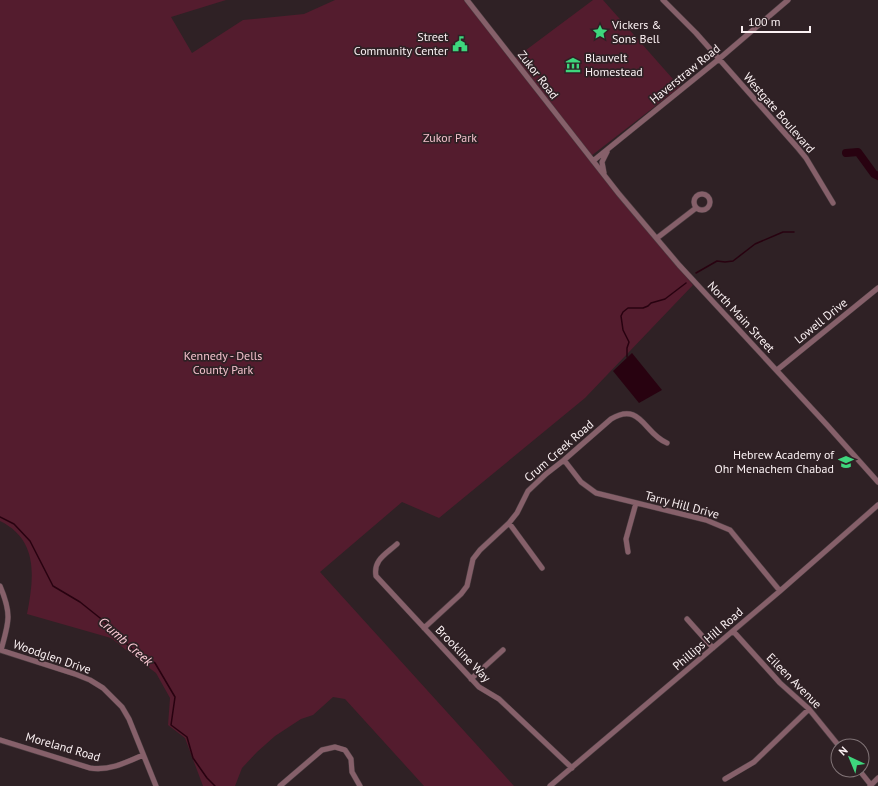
<svg xmlns="http://www.w3.org/2000/svg" width="878" height="786" viewBox="0 0 878 786" font-family="'PT Sans',sans-serif">
<rect width="100%" height="100%" fill="#2f2125"/>
<path fill="#541c2e" d="M0,0h226l-55,17 21,36 51,-33 61,-6 31,-14h129l122,154 107,131 -108,113 -146,120 -37,-16 -82,70 194,214h-90l-79,-87 -12,-2 -20,18 -12,4 -26,17 -18,16 -15,16 -7,18h-32l-18,-48 -17,-13 2,-27 -14,-25 -21,-16 -24,-19 -84,-24c7,-36 12,-74 -27,-93z
M593,0h10l77,87 -89,69 -77,-97z"/>
<path fill="#280210" d="M632,353l30,37 -23,13 -26,-32z"/>
<g fill="none" stroke-linecap="round" stroke-linejoin="round">
<path stroke="#280210" stroke-width="1.5" d="M696,273l21,-12 8,1 8,-1 22,-17 28,-12h11
M627,357v-9l2,-6 -6,-12 -2,-14 2,-4 5,-4h15l5,-2 3,-3 14,-4 21,-16
M0,517l14,7 16,17 23,45 27,16 25,20 28,28 22,13 20,34 -4,28 16,12 6,21 14,20 8,8"/>
<path stroke="#280210" stroke-width="8" d="M846,153l12,-1 16,22 4,2"/>
<g stroke="#4c3e42" stroke-width="6">
<path id="minor" d="M467,0l152,194 60,71 148,160 51,57
M663,0l33,33 101,114 9,11 27,45
M593,161l126,-102 69,-59
M604,173l-2,-11 5,-10
M694 202a8 8 0 1 1 16 0a8 8 0 1 1-16 0Z
M657,238l39,-30
M777,370l101,-82
M564,460l17,22 15,11 110,27 24,10 50,61
M509,523l33,45
M397,544c-11,10 -24,16 -21,32l103,111 20,12 73,69
M628,552l-2,-13 10,-36
M0,586c12,28 9,36 1,64
M687,619l26,29
M424,628l37,-34 6,-8 6,-27 7,-9 29,-27 8,-10 11,-22 18,-17 18,-14 47,-41c30,-18 33,15 56,24
M733,631l47,52 29,26 30,37
M0,650l75,24 15,6 13,8 19,19 7,12 27,67
M471,679l32,-29
M0,740l90,28c19,3 35,-5 53,-13
M859,770l12,15
M725,779l29,-17 55,-53
M280,786l42,-36 13,-3 10,3 6,9 1,13 8,14
M550,786l230,-195 98,-86
M870,786l8,-8"/>
</g>
<use href="#minor" stroke="#86606a" stroke-width="5"/>
</g>
<defs>
<g id="sight-bare" transform="scale(1.2)"><path d="M0-6L1.8-2.2L6-1.7L2.9 1.2L3.7 5.4L0 3.3L-3.7 5.4L-2.9 1.2L-6-1.7L-1.8-2.2Z" fill="#3ed77d" stroke="#2f2125" stroke-width="2.5" paint-order="stroke"/></g>
<g id="civic-bare" transform="scale(1.2)"><path d="M-.6-6.5H3V-4.5H.6V-3L4-1V1h2V6H-6V1h2V-1L-.6-3ZM-1.2 2.5V6h2.4V2.5Z" fill="#3ed77d" stroke="#2f2125" stroke-width="2.5" paint-order="stroke"/></g>
<g id="museum-bare" transform="scale(1.2)"><path d="M0-6L6-3V-2H-6V-3ZM-5-1h2V3h-2ZM-1-1h2V3h-2ZM3-1h2V3H3ZM-6 4H6V6H-6Z" fill="#3ed77d" stroke="#2f2125" stroke-width="2.5" paint-order="stroke"/></g>
<g id="school-bare" transform="scale(1.2)"><path d="M0-5L7-2L0 1L-7-2ZM-4 1L0 2.5L4 1V4Q0 6-4 4Z" fill="#3ed77d" stroke="#2f2125" stroke-width="2.5" paint-order="stroke"/></g>
</defs>
<g fill-rule="evenodd">
<use href="#sight-bare" x="600" y="32"/>
<use href="#civic-bare" x="460" y="44"/>
<use href="#museum-bare" x="573" y="65"/>
<use href="#school-bare" x="846" y="462"/>
</g>
<g text-anchor="middle" stroke-width="3.5" stroke-linejoin="round" paint-order="stroke">
<g font-size="12" fill="#fbf1f3" stroke="#2f2125" text-anchor="start">
<text x="612" y="29">Vickers &amp;<tspan x="612" dy="14">Sons Bell</tspan></text>
<text x="448" y="41" text-anchor="end">Street<tspan x="448" dy="14">Community Center</tspan></text>
<text x="585" y="62">Blauvelt<tspan x="585" dy="14">Homestead</tspan></text>
<text x="834" y="459" text-anchor="end">Hebrew Academy of<tspan x="834" dy="14">Ohr Menachem Chabad</tspan></text>
</g>
<g font-size="12" fill="#fbf1f3" stroke="#2f2125">
<text transform="translate(685 74) rotate(-39)" y="4">Haverstraw Road</text>
<text transform="translate(538 75) rotate(52)" y="4">Zukor Road</text>
<text transform="translate(779 113) rotate(49)" y="4">Westgate Boulevard</text>
<text transform="translate(741 317) rotate(47)" y="4">North Main Street</text>
<text transform="translate(821 321) rotate(-39)" y="4">Lowell Drive</text>
<text transform="translate(559 451) rotate(-41)" y="4">Crum Creek Road</text>
<text transform="translate(682 505) rotate(15)" y="4">Tarry Hill Drive</text>
<text transform="translate(708 639) rotate(-41)" y="4">Phillips Hill Road</text>
<text transform="translate(463 654) rotate(46)" y="4">Brookline Way</text>
<text transform="translate(52 657) rotate(19)" y="4">Woodglen Drive</text>
<text transform="translate(794 681) rotate(45)" y="4">Eileen Avenue</text>
<text transform="translate(63 747) rotate(16)" y="4">Moreland Road</text>
</g>
<g font-size="12" fill="#f2c1cc" stroke="#2f2125">
<text x="450" y="142">Zukor Park</text>
<text x="223" y="360">Kennedy - Dells<tspan x="223" dy="14">County Park</tspan></text>
</g>
<g font-size="13" font-style="italic" fill="#ffced9" stroke="#2f2125">
<text transform="translate(126 641) rotate(41)" y="5">Crumb Creek</text>
</g>
</g>
<g transform="translate(850 758) rotate(316)"><circle r="19" fill="#2f2125" stroke="#817477"/>
<path d="M0-3L7 15L0 10L-7 15Z" fill="#3ed77d"/>
<text y="-6" font-size="11" font-weight="bold" text-anchor="middle" fill="#fbf1f3">N</text>
</g>
<path d="M742 26v6h68v-6" fill="none" stroke="#fbf1f3" stroke-width="2"/>
<text x="748" y="26" font-size="12" fill="#fbf1f3" stroke="#2f2125" stroke-width="3" paint-order="stroke">100 m</text>
</svg>
